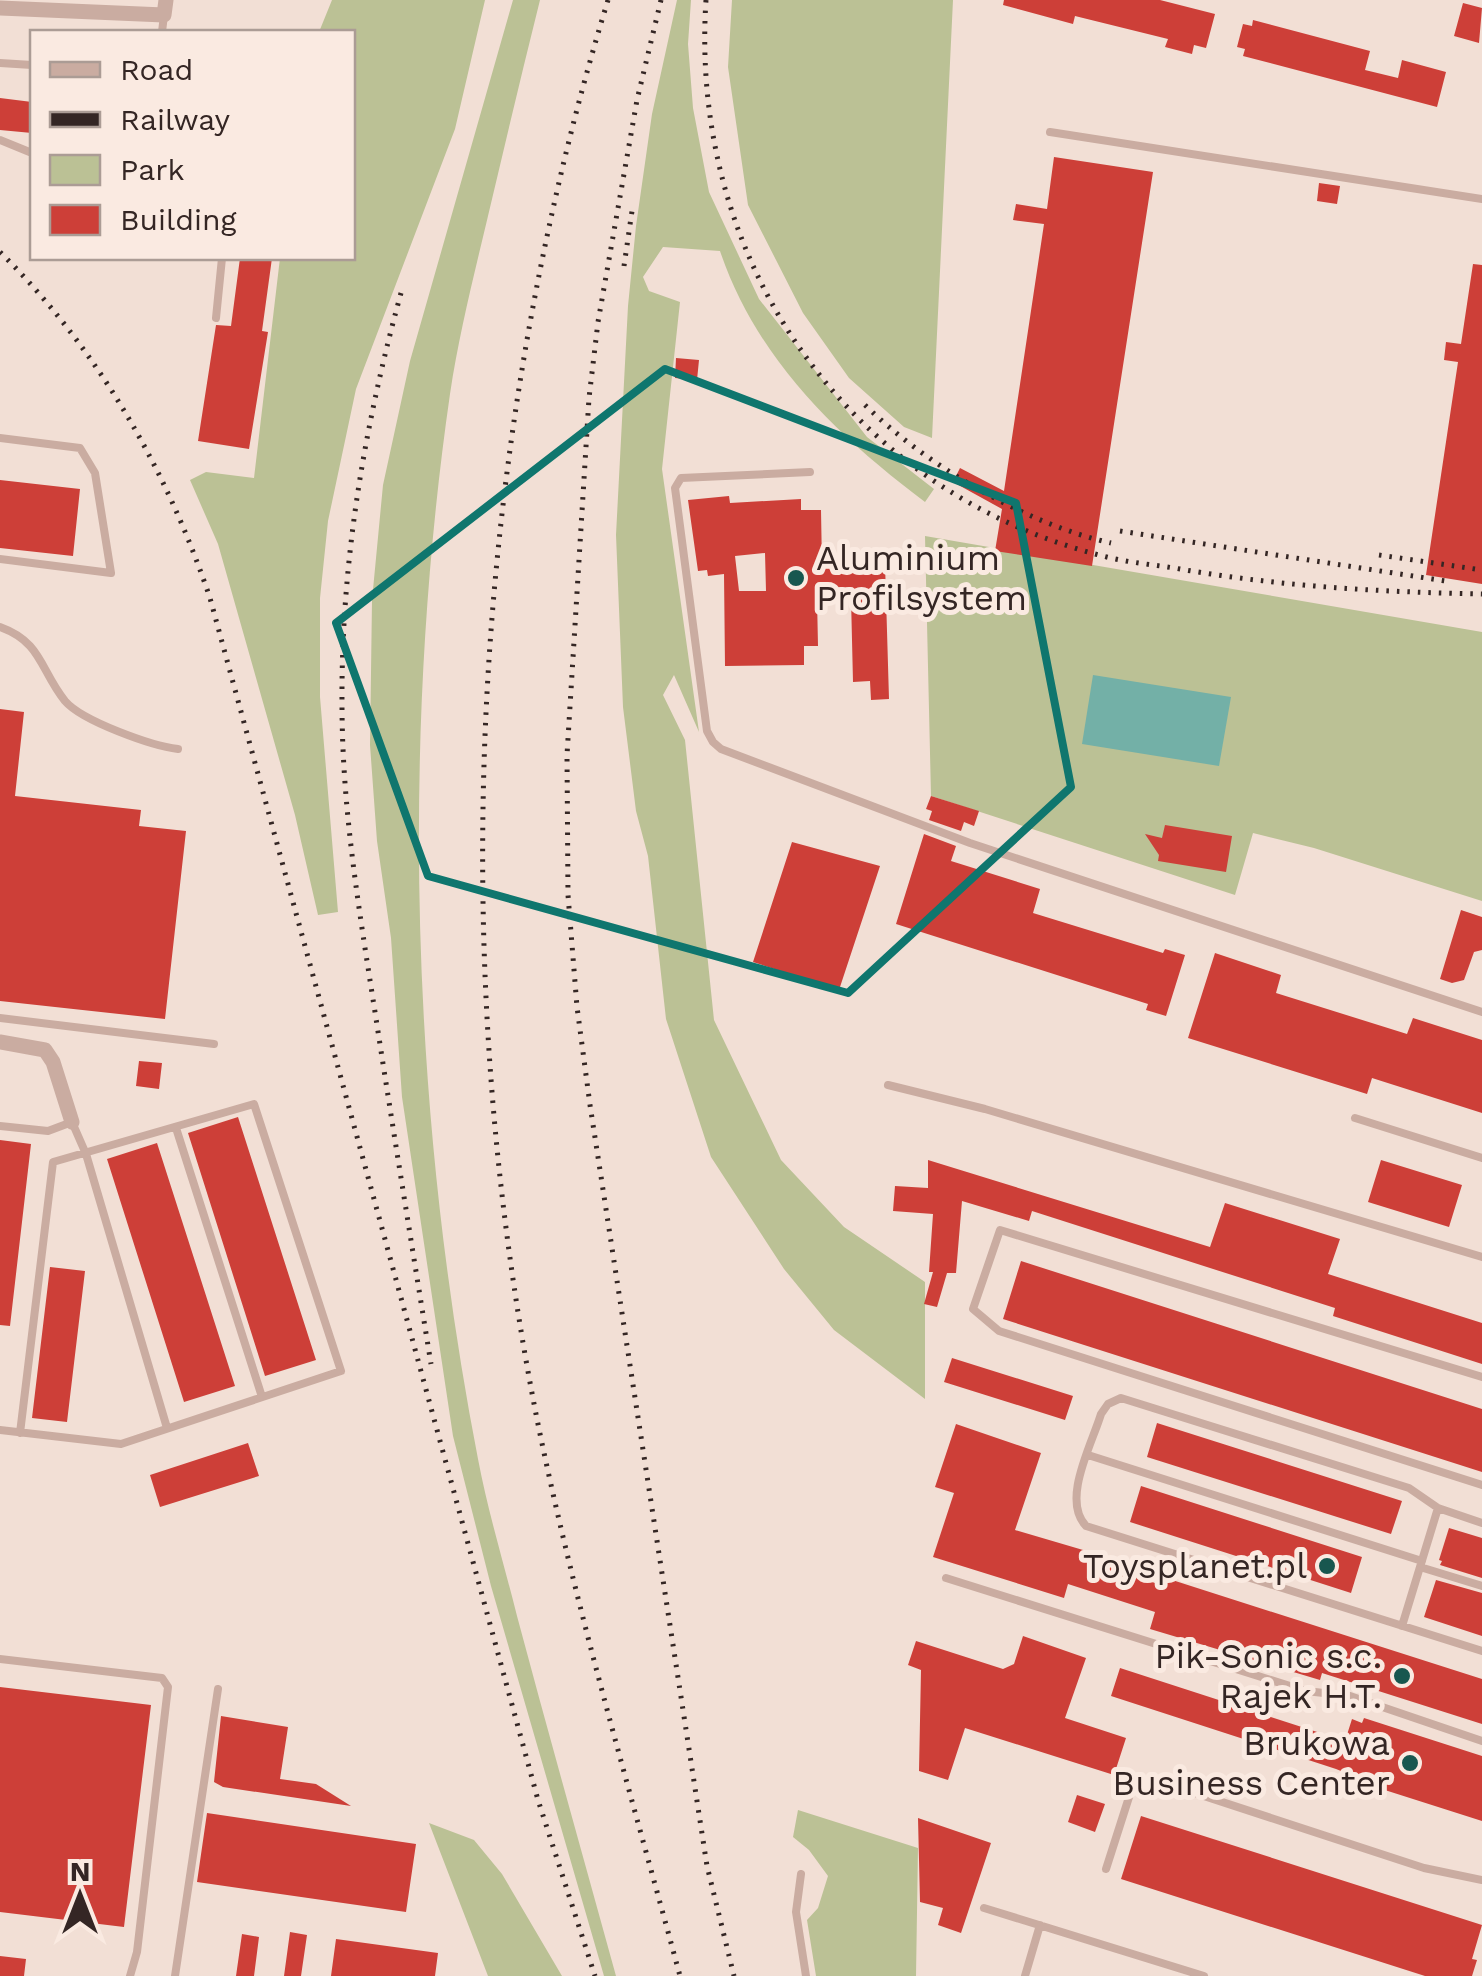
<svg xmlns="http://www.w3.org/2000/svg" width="1482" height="1976" viewBox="0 0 1482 1976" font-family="'Work Sans',sans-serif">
<rect width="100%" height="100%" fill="#f2dfd5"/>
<path fill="#bbc195" d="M332,0h153l-30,129 -99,260 -28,132 -8,77v99l18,215 -20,3 -23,-100 -77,-271 -28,-64 16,-8 48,6 26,-220h72v-226h-33z
M513,0h27c-18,72 -35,144 -52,216 -14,59 -29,118 -38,178 -50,347 -39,720 28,1065 10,53 26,105 39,157 32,120 66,240 99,360h-12l-113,-390 -38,-150 -51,-339 -11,-159 -14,-97 -7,-96 2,-145 11,-115 27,-124z
M677,0h14l-3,44 5,64 16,84 50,107 108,138 67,52 -9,13c-88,-66 -169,-144 -205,-251l-57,-4 -20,30 6,14 31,11 -18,167 37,263 -25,-57 -11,20 22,45 29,280 67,140 63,67 81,55v117l-91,-69 -50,-61 -73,-112 -45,-138 -18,-163 -12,-45 -13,-104 -7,-172 12,-229 8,-80 16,-112z
M732,0h221l-21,438 -28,-11 -55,-49 -46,-65 -55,-108 -20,-138z
M925,536l557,96v269l-168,-53 -61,-15 -18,62 -304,-99z
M798,1810l120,38 -2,128h-100l-9,-56 11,-12 10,-32 -19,-26 -16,-13z
M429,1823l45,17 28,34 60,102h-74z"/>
<path fill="#73b0a7" d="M1093,675l138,22 -12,69 -137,-22z"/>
<path fill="#cd3f38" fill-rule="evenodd" d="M1004,0h156l55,14 -9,34 -12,-3 -2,9 -27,-7 3,-8 -93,-23 -2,8 -70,-19z
M1463,3l19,5 -3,35 -25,-7z
M1253,20l117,31 -5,19 33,8 4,-18 44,12 -9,35 -194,-51 2,-7 -8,-2 6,-23 9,2z
M0,98l32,4v31l-32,-3z
M1054,157l99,15 -61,394 -97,-15 7,-42 -49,-27 7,-14 44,23 40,-267 -31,-4 3,-16 31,5z
M1319,183l21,3 -3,18 -20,-3z
M240,258h32l-10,73 6,1 -19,117 -51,-8 18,-116 15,1z
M1473,264l9,1v319l-56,-9 32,-213 -14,-2 2,-18 15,2z
M676,358l23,2 -2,20 -22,-2z
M0,480l80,9 -7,67 -73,-8z
M729,496l1,7 71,-4v11h20l1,56 63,-3 4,136 -18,1 -1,-19 -17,1 -2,-84h-34l1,48h-14v19l-79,1 -1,-92 -16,2 -1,-6 -9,1 -10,-71zM765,553l1,38h-27l-4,-35z
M0,709l24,3 -9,84 126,14 -2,16 47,5 -21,188 -165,-18z
M931,796l48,15 -5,15 -10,-4 -3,9 -32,-11 3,-9 -6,-2z
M1165,825l67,11 -6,36 -68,-11 1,-6 -14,-21 17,4z
M924,834l32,12 -5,15 89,28 -7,24 130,40 2,-4 20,6 -19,61 -20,-6 2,-6 -252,-80z
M792,842l88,24 -41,124 -86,-28z
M1461,910l21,7v33l-8,2 -10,28 -12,3 -12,-4z
M1215,953l66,22 -5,18 131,41 6,-16 69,22v73l-110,-35 -5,16 -179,-56z
M139,1061l23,2 -3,26 -23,-3z
M238,1117l78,243 -51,16 -77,-243z
M0,1140l31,4 -21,182 -10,-1z
M157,1143l78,243 -51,16 -77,-243z
M928,1160l282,87 15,-44 115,36 -12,35 154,49v41l-149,-48 2,-8 -303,-97 -3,10 -67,-20 -6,72h-9l-10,34 -13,-3 9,-32h-4l4,-58 -40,-3 2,-25 33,2z
M1381,1160l81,25 -13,42 -81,-25z
M1021,1261l461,148v63l-479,-153z
M50,1267l35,4 -18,151 -35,-4z
M952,1358l121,38 -8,24 -121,-38z
M1157,1423l245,78 -11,33 -244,-77z
M956,1424l85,29 -26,77 119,35 -3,10 33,11 2,-8 316,101v45l-160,-51 -2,7 -170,-51 5,-17 -87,-28 -4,14 -131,-41 21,-64 -19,-6z
M248,1443l11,33 -99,31 -10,-32z
M1141,1486l221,71 -11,36 -221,-71z
M1449,1528l33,10v40l-42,-13 2,-4 -3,-1z
M1436,1580l46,13v43l-58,-19z
M1023,1636l63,22 -21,60 61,20 -12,37 -149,-47 -17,52 -29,-9 2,-101 -13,-5 8,-24 87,28 11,-5z
M1120,1668l225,73 7,-22 10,4 2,-5 118,38v65l-138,-44 2,-4 -10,-4 -225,-73z
M0,1687l151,18 -27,222 -124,-15z
M221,1716l67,11 -8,52 36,5 35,22 -128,-19 -9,-5z
M1077,1795l28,9 -10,28 -27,-10z
M207,1813l209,31 -10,68 -209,-30z
M1141,1816l341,109 -10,34 5,1 -5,16h-47l-304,-97z
M918,1818l73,25 -30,90 -23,-8 5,-17 -23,-6z
M290,1932l17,3 -6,41h-17z
M242,1934l17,3 -5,39h-18z
M336,1939l102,14 -3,23h-104z
M0,1956l26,3 -2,17h-24z"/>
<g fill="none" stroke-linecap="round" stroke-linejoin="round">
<path stroke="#caaca1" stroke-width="8" d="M162,32l2,-17
M0,63l32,2
M1050,132l432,67
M0,140l32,13
M216,318l6,-60
M0,438l80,10 15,25 16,100 -111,-14
M810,472l-129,6 -6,10 32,243 6,11 8,7 249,94 512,169
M0,627c42,15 40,43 65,74 17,20 87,45 113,48
M0,1018l214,26
M888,1085l97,24 497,148
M1355,1118l127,40
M0,1126l48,5 24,-9 14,32 81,274
M176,1128l86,269
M1482,1377l-482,-147 -27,79 26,22 483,154
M0,1430l121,14 220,-73 -87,-267 -201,58 -33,271
M1088,1455l334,106
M1482,1523l-44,-15 -29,-20 -288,-90 -13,6 -7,10c-9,30 -40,86 -15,112l396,125
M1420,1567l62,19
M946,1578l360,113 44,5 132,45
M1402,1626l36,-118
M0,1659l162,19 6,9 -31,265 -7,24
M1106,1869l24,-75c9,-11 18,-13 31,-12l263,86 58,12
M801,1874l-5,38 10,64
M984,1908l220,68
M175,1976l43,-287
M1025,1976l15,-51"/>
<path stroke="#caaca1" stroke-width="15" d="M0,8l164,7 2,-15
M0,1042l45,8 8,12 19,60"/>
<path stroke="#342624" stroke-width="5" stroke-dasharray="2.5 8" stroke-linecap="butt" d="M608,0c-139,454 -163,964 -69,1429 38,184 92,365 141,547
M661,0l-24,100 -39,222 -9,76 -22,357 1,140 9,112 13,98 117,761 27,110
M706,0c-17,259 139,489 393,555 24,7 50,9 75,13 102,18 204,24 308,26
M0,252c98,97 166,216 210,346l328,1202 57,176
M624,266l8,-55
M401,293c-37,134 -60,271 -59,411 0,104 17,206 33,308 18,117 37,235 56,352
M865,405c62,61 161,119 246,138
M1120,531l332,51
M1379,555l103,15"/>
</g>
<path fill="none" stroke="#0f766e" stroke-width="8" stroke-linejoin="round" d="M665,369l351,134 55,284 -223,206 -420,-117 -92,-253z"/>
<g fill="#18574f" stroke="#faeae1" stroke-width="4">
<circle cx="796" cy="578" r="10"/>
<circle cx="1327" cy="1566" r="10"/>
<circle cx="1402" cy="1676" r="10"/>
<circle cx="1410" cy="1763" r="10"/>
</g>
<g text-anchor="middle" stroke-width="10" stroke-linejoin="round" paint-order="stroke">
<g font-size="35" fill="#342624" stroke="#faeae1" text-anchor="end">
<text x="816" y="570" text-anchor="start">Aluminium<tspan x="816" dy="40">Profilsystem</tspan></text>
<text x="1307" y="1578">Toysplanet.pl</text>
<text x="1382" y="1668">Pik-Sonic s.c.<tspan x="1382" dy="40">Rajek H.T.</tspan></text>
<text x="1390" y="1755">Brukowa<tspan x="1390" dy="40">Business Center</tspan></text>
</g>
</g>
<rect x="30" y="30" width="325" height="230" fill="#faeae1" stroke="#ab9c95" stroke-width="2.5"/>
<rect x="50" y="62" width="50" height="15" fill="#caaca1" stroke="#ab9c95" stroke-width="2.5"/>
<text x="120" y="80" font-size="30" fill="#342624">Road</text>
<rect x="50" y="112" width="50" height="15" fill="#342624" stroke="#ab9c95" stroke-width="2.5"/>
<text x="120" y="130" font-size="30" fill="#342624">Railway</text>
<rect x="50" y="155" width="50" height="30" fill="#bbc195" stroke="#ab9c95" stroke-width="2.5"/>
<text x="120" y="180" font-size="30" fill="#342624">Park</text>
<rect x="50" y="205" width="50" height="30" fill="#cd3f38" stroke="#ab9c95" stroke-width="2.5"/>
<text x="120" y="230" font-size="30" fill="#342624">Building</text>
<g transform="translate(80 1896)" stroke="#faeae1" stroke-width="8" paint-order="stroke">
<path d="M0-8L18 38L0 25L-18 38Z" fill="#342624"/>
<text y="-15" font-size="28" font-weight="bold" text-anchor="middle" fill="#342624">N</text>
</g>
</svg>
